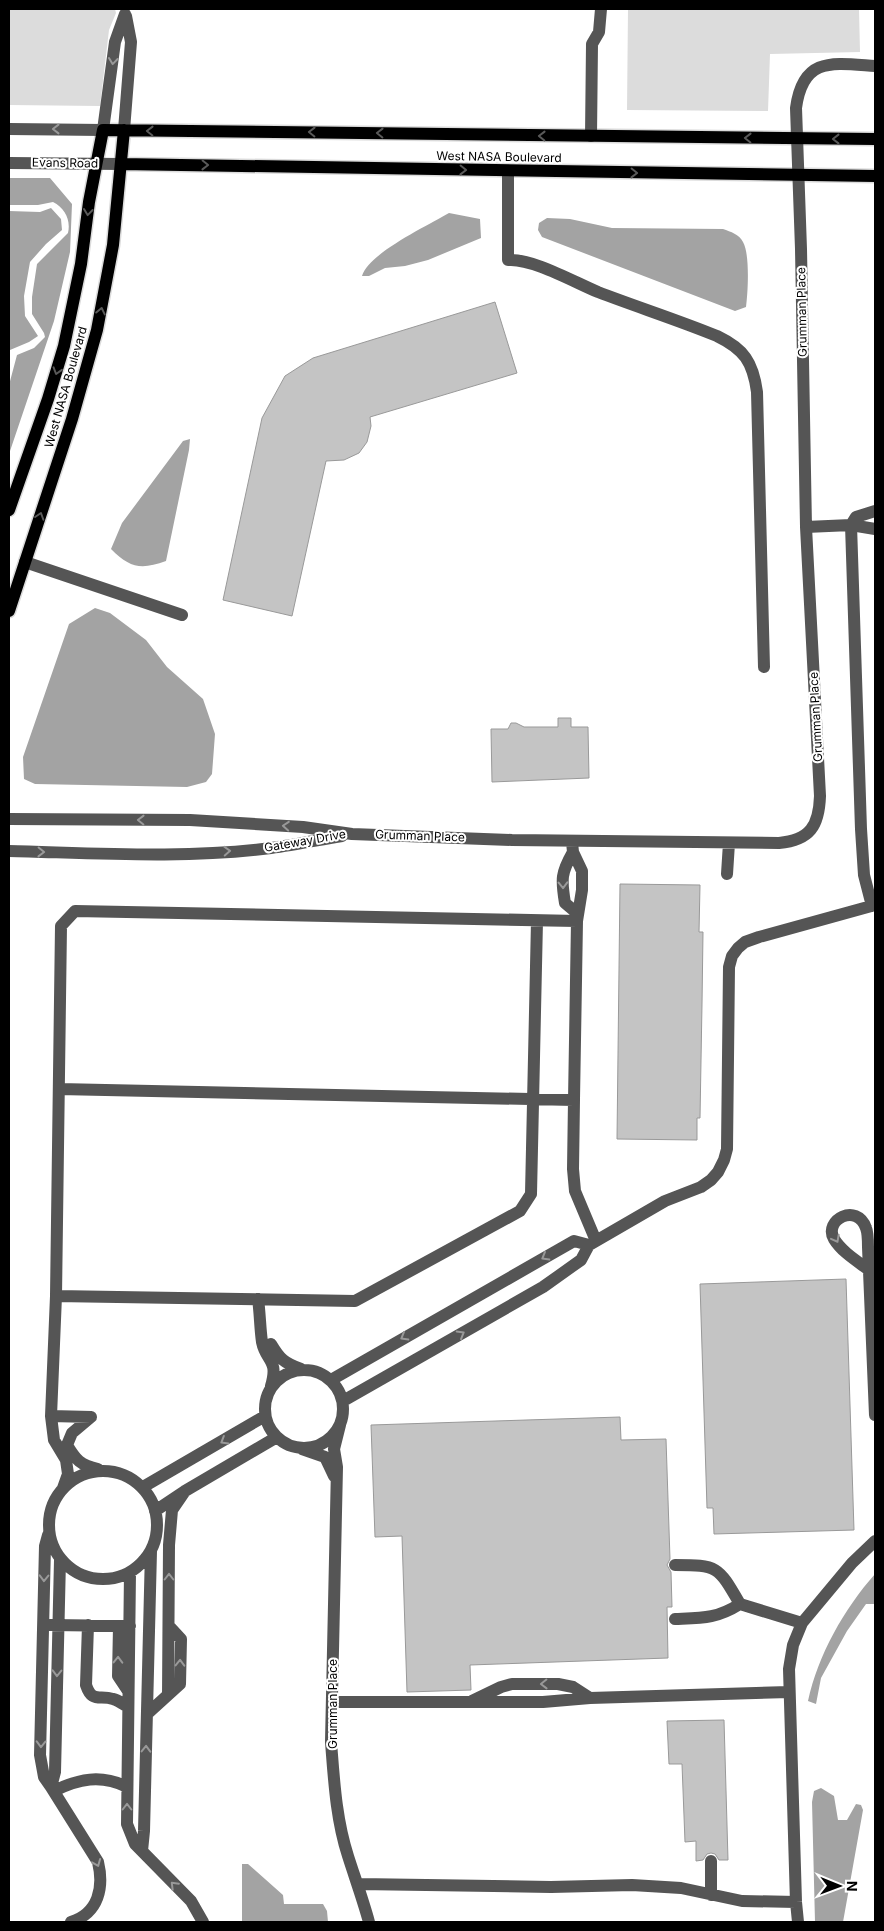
<svg xmlns="http://www.w3.org/2000/svg" width="884" height="1931" viewBox="0 0 884 1931" font-family="Inter,sans-serif">
<rect width="100%" height="100%" fill="#fff"/>
<path fill="#dcdcdc" d="M9,9h106l1,4 -7,17 -9,76 -91,-1z
M628,9h231l1,43 -90,2 -2,57 -141,-1z"/>
<path fill="#a3a3a3" d="M9,178h41l22,26 -2,48 -16,69 -45,133v-69l8,-30 17,-7 11,-11 -1,-4 -12,-19v-17l5,-33 31,-31c3,-13 -3,-25 -15,-31l-15,3h-29z
M51,208l10,11 1,11 -16,14 -16,18 -6,34 1,20 13,20 -9,6 -19,8 -1,6v-145l31,1z
M449,213l31,6 1,19 -53,22 -23,6 -20,2 -16,8h-7c7,-23 65,-50 87,-63z
M547,218l23,1 42,9 111,1c8,3 16,5 20,13 7,12 5,50 3,65l-11,4 -193,-74 -4,-7 1,-7z
M190,439l-1,11 -23,111c-25,9 -36,7 -55,-12l11,-26 61,-82z
M95,608l15,5 36,27 21,27 36,32 12,35 -3,40 -6,8 -19,5 -152,-3 -11,-5 -1,-22 46,-133z
M875,1574v30h-9l-19,27 -26,47 -5,26 -8,-3c10,-46 36,-92 67,-127z
M821,1788l13,8 4,24h9l9,-16 5,1 2,5 -20,112h-28l-3,-120 2,-11z
M242,1864h6l35,31 1,9h39l4,7 1,11h-86z"/>
<path fill="#c4c4c4" stroke="#999" d="M495,302l22,71 -147,44 1,9 -4,16 -8,11 -15,7 -18,1 -34,155 -69,-16 39,-182 23,-42 28,-18z
M558,718h13v9h17l1,51 -97,4 -1,-53h17l3,-6h5l8,4h34z
M620,884l80,1 -1,47h4l-1,72 -2,114h-3v22l-80,-1z
M846,1279l8,251 -140,4 -1,-26h-6l-7,-224z
M620,1417l1,23 45,-1 4,120 -3,6 4,7 1,35h-5l1,51 -198,7 1,25 -64,2 -5,-156 -27,1 -4,-112z
M724,1720l4,140h-9l-4,-6 -4,-1 -4,1 -4,6 -7,1v-20l-11,1 -3,-78h-13l-2,-43z"/>
<g fill="none" stroke-linecap="round" stroke-linejoin="round">
<g stroke="#dbdbdb" stroke-width="15">
<path id="major" d="M121,164l754,12
M9,510l39,-111 16,-53 17,-82 8,-62 14,-72 772,9
M9,611l63,-192 25,-89 16,-85 11,-115"/>
</g>
<path stroke="#555" stroke-width="12" d="M9,129l94,1 12,-88 10,-28
M124,130l7,-88 -5,-26
M591,136l1,-92 7,-12 2,-23
M9,163l112,1
M508,171v89c24,-2 66,22 90,32 39,15 80,28 119,44 27,13 36,26 40,56l7,275
M806,527l45,-2 24,4
M25,562l157,53
M9,819l181,1 113,7 49,7 160,6 267,3c31,-3 40,-17 41,-47l-14,-269 -5,-278 -5,-141c7,-52 37,-45 79,-42
M9,851c85,2 177,8 262,-3 24,-3 47,-8 71,-12
M573,852c-12,21 -12,27 -8,51l13,11
M727,874l2,-31
M872,906l-8,-31 -3,-46 -10,-304 5,-8 19,-6
M537,921l-6,273 -11,17 -165,90 -299,-5 5,-370 14,-15 502,10
M59,1089l515,11 3,-179 5,-31v-19l-9,-19 -1,-10
M574,1100l-1,69 2,22 21,50
M869,1270c-12,-9 -27,-18 -35,-31 -11,-19 23,-37 32,-11 2,5 2,13 2,19l7,168
M56,1296l-5,120 3,24 12,20 2,14 -5,14
M258,1299c2,14 2,29 4,43 4,20 17,17 9,44
M271,1344c9,15 13,19 30,25
M265 1409a39 39 0 1 1 78 0a39 39 0 1 1-78 0Z
M331,1380l243,-139 15,4
M343,1401l200,-114 38,-27 8,-15 76,-44 36,-14 10,-7 7,-8 6,-12 3,-11 2,-182 3,-11 6,-8 7,-6 14,-5 116,-32
M51,1416l40,1
M340,1425l-6,24 3,18 -6,275c3,38 5,77 17,114 7,22 15,44 21,66
M67,1445c9,15 13,20 31,24
M67,1445l5,-12 19,-16
M302,1449l23,8 9,19
M49 1525a54 54 0 1 1 108 0a54 54 0 1 1-108 0Z
M143,1487l122,-71
M155,1511l30,-20 92,-54
M48,1535l-3,11 -5,209 4,22 7,10
M60,1560l-5,212 -4,15 47,75c6,25 1,51 -27,60
M675,1565c43,0 43,1 65,39l62,19
M130,1572l-3,252 8,20 56,57 12,21
M675,1619c27,-1 41,0 65,-15
M50,1625l80,1
M88,1625l-2,60c6,18 13,10 27,14 5,1 10,5 15,8
M119,1626l-1,50 10,15
M168,1695l1,-150 3,-35 13,-19
M472,1701l29,-14 11,-3h46l15,3 17,11
M332,1702h211l47,-4 199,-6
M147,1714l33,-30 1,-45 -12,-13
M54,1791c24,-12 47,-17 73,-4
M142,1851l2,-20 7,-280
M711,1861v34
M359,1884l192,3 81,-2 49,3 61,13 54,1
M798,1922l-2,-20 -7,-233 4,-24 9,-22 50,-60 23,-22"/>
<use href="#major" stroke="#000" stroke-width="12"/>
</g>
<defs><path id="oneway-chevron" d="M-2-3.5L2.5 0L-2 3.5" fill="none" stroke-width="1.6" stroke-linecap="round" stroke-linejoin="round" transform="scale(1.25)"/></defs>
<g stroke="#999">
<use href="#oneway-chevron" transform="translate(113 61) rotate(97)"/>
<use href="#oneway-chevron" transform="translate(56 129) rotate(-180)"/>
<use href="#oneway-chevron" transform="translate(141 820) rotate(-179)"/>
<use href="#oneway-chevron" transform="translate(286 826) rotate(-176)"/>
<use href="#oneway-chevron" transform="translate(227 851) rotate(-3)"/>
<use href="#oneway-chevron" transform="translate(41 852) rotate(1)"/>
<use href="#oneway-chevron" transform="translate(563 885) rotate(89)"/>
<use href="#oneway-chevron" transform="translate(836 1239) rotate(62)"/>
<use href="#oneway-chevron" transform="translate(545 1257) rotate(150)"/>
<use href="#oneway-chevron" transform="translate(461 1334) rotate(-30)"/>
<use href="#oneway-chevron" transform="translate(404 1337) rotate(150)"/>
<use href="#oneway-chevron" transform="translate(224 1441) rotate(149)"/>
<use href="#oneway-chevron" transform="translate(169 1577) rotate(-90)"/>
<use href="#oneway-chevron" transform="translate(44 1578) rotate(91)"/>
<use href="#oneway-chevron" transform="translate(118 1660) rotate(-89)"/>
<use href="#oneway-chevron" transform="translate(180 1663) rotate(-89)"/>
<use href="#oneway-chevron" transform="translate(57 1673) rotate(91)"/>
<use href="#oneway-chevron" transform="translate(544 1684) rotate(179)"/>
<use href="#oneway-chevron" transform="translate(41 1744) rotate(91)"/>
<use href="#oneway-chevron" transform="translate(146 1749) rotate(-89)"/>
<use href="#oneway-chevron" transform="translate(127 1807) rotate(-90)"/>
<use href="#oneway-chevron" transform="translate(97 1863) rotate(68)"/>
<use href="#oneway-chevron" transform="translate(174 1885) rotate(-135)"/>
</g>
<g stroke="#595959">
<use href="#oneway-chevron" transform="translate(150 131) rotate(-179)"/>
<use href="#oneway-chevron" transform="translate(312 132) rotate(-179)"/>
<use href="#oneway-chevron" transform="translate(380 133) rotate(-179)"/>
<use href="#oneway-chevron" transform="translate(542 136) rotate(-179)"/>
<use href="#oneway-chevron" transform="translate(748 138) rotate(-179)"/>
<use href="#oneway-chevron" transform="translate(836 139) rotate(180)"/>
<use href="#oneway-chevron" transform="translate(205 165) rotate(1)"/>
<use href="#oneway-chevron" transform="translate(463 170) rotate(1)"/>
<use href="#oneway-chevron" transform="translate(634 173) rotate(1)"/>
<use href="#oneway-chevron" transform="translate(88 212) rotate(97)"/>
<use href="#oneway-chevron" transform="translate(101 311) rotate(-78)"/>
<use href="#oneway-chevron" transform="translate(57 371) rotate(107)"/>
<use href="#oneway-chevron" transform="translate(40 516) rotate(-72)"/>
</g>
<g text-anchor="middle" stroke-width="4" stroke-linejoin="round" paint-order="stroke">
<g font-size="12" fill="#000" stroke="#fff">
<text transform="translate(499 157) rotate(1)" y="4">West NASA Boulevard</text>
<text transform="translate(65 163) rotate(1)" y="4">Evans Road</text>
<text transform="translate(802 312) rotate(-91)" y="4">Grumman Place</text>
<text transform="translate(66 387) rotate(-74)" y="4">West NASA Boulevard</text>
<text transform="translate(816 717) rotate(-93)" y="4">Grumman Place</text>
<text transform="translate(420 836) rotate(2)" y="4">Grumman Place</text>
<text transform="translate(305 841) rotate(-10)" y="4">Gateway Drive</text>
<text transform="translate(333 1704) rotate(-90)" y="4">Grumman Place</text>
</g>
</g>
<rect width="884" height="1931" fill="none" stroke="#000000" stroke-width="20"/>
<g transform="translate(839 1886) rotate(91)" stroke="#ffffff" stroke-width="4" paint-order="stroke">
<path d="M0-4L9 19L0 12L-9 19Z" fill="#000000"/>
<text y="-8" font-size="14" font-weight="bold" text-anchor="middle" fill="#000000">N</text>
</g>
</svg>
